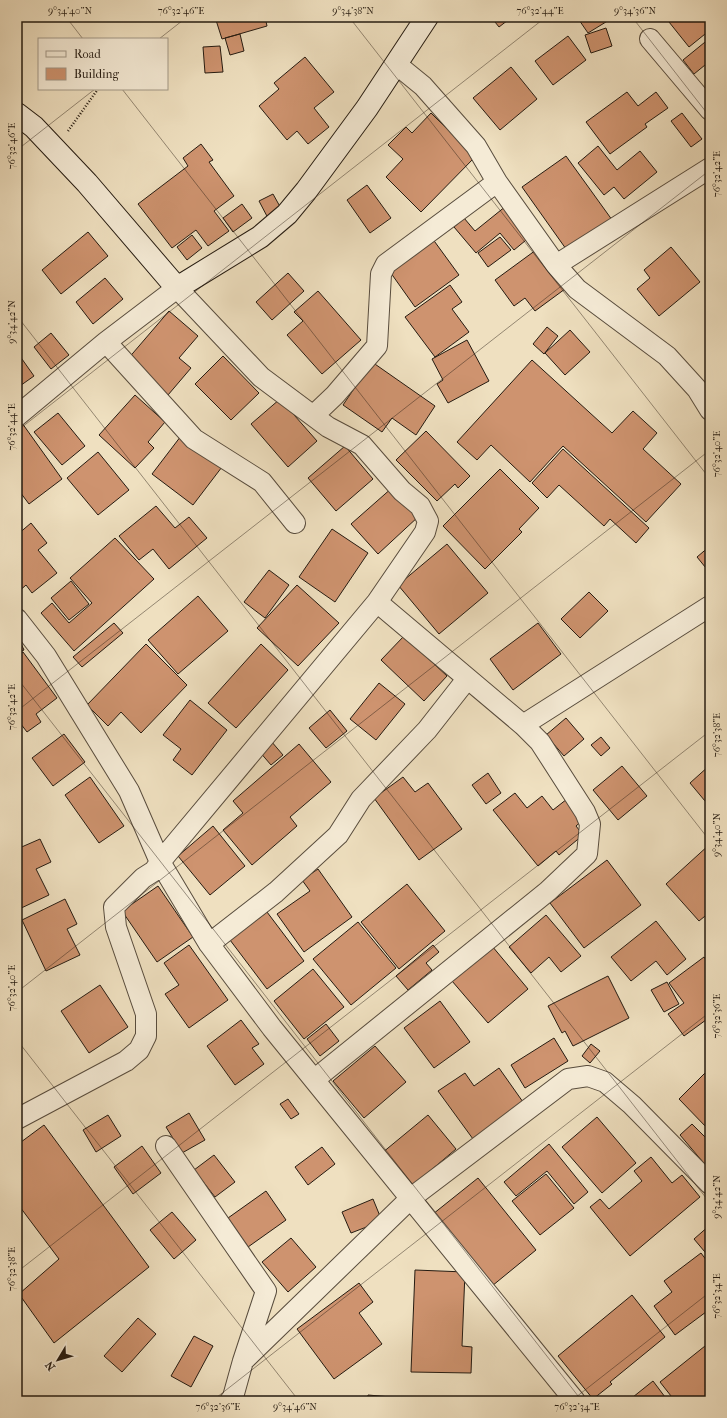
<svg xmlns="http://www.w3.org/2000/svg" width="727" height="1418" viewBox="0 0 727 1418" font-family="'IM FELL French Canon',serif">
<rect width="100%" height="100%" fill="#efe0c0"/>
<filter id="stains"><feTurbulence type="fractalNoise" baseFrequency=".005" numOctaves="4"/><feColorMatrix values="0 0 0 0 .2 0 0 0 0 .09 0 0 0 0 .02 0 0 0 .5 -.17"/></filter>
<radialGradient id="worn" r=".72"><stop offset=".6" stop-color="#630" stop-opacity="0"/><stop offset="1" stop-color="#630" stop-opacity=".3"/></radialGradient>
<path fill="#ce936f" stroke="#251b11" d="M215,17h50l2,9 -45,13z
M491,17h21l-13,10z
M577,17h37l-26,16z
M675,17h35v13l-21,17 -20,-25z
M606,28l6,18 -21,7 -6,-18z
M240,34l4,17 -14,4 -5,-17z
M568,36l18,24 -33,25 -18,-24z
M710,38v33l-5,-6 -11,9 -11,-14z
M220,46l3,26 -18,1 -2,-26z
M305,57l29,35 -20,16 15,19 -21,17 -11,-13 -10,9 -28,-34 20,-17 -5,-6z
M511,67l26,32 -37,31 -27,-32z
M627,92l11,14 18,-14 12,16 -23,16 2,3 -37,27 -24,-32z
M431,113l44,44 -54,55 -35,-35 17,-18 -15,-14 18,-18 6,6z
M682,113l20,26 -11,8 -20,-26z
M201,144l12,16 -4,2 25,34 -20,15 15,20 -21,15 -12,-16 -24,18 -34,-44 50,-38 -5,-8z
M598,146l19,24 23,-19 17,21 -33,27 -10,-12 -10,8 -26,-32z
M566,156l49,68 -39,39 -54,-76z
M367,185l24,33 -21,15 -23,-33z
M273,194l10,18 -14,8 -10,-19z
M242,204l10,14 -19,14 -10,-14z
M506,206l25,30 -17,14 -14,-17 -24,20 -22,-26 10,-9 11,13z
M88,232l20,24 -47,38 -19,-24z
M192,235l10,13 -15,12 -10,-13z
M500,237l11,13 -23,17 -10,-14z
M432,238l27,37 -44,32 -27,-38z
M671,247l29,35 -41,34 -22,-27 13,-11 -6,-8z
M536,250l29,39 -30,22 -10,-13 -11,8 -19,-26z
M288,273l16,18 -32,29 -16,-18z
M105,278l18,21 -30,25 -17,-22z
M450,285l12,17 -10,7 17,23 -34,25 -30,-40z
M318,291l43,49 -39,34 -35,-39 16,-14 -9,-9z
M169,311l29,25 -19,22 12,10 -23,27 -41,-35z
M547,327l11,9 -14,18 -11,-10z
M570,330l20,22 -25,23 -20,-22z
M51,333l18,22 -18,14 -17,-22z
M467,340l22,41 -41,22 -11,-19 6,-4 -11,-21z
M17,352l17,24 -17,12z
M223,356l36,37 -28,27 -36,-36z
M532,360l80,73 21,-22 24,22 -14,16 38,35 -35,38 -83,-76 -33,36 -39,-37 -14,15 -20,-18z
M372,362l63,44 -19,29 -24,-17 -10,14 -39,-27z
M135,395l30,27 -17,20 6,6 -19,20 -36,-33z
M280,399l37,42 -29,26 -37,-43z
M58,413l27,33 -23,19 -28,-33z
M22,423l40,56 -33,25 -12,-16v-62z
M426,431l44,45 -12,12 -3,-4 -18,17 -41,-41z
M184,432l41,31 -32,42 -41,-31z
M345,446l28,33 -37,32 -28,-33z
M563,449l86,79 -13,15 -26,-24 -6,7 -45,-41 -12,13 -15,-15z
M98,452l31,38 -31,25 -31,-37z
M500,469l39,39 -20,21 3,3 -37,37 -42,-43z
M393,487l26,29 -41,38 -27,-30z
M17,502l4,5 -4,3z
M156,506l19,22 14,-11 18,21 -38,31 -16,-20 -14,11 -20,-24z
M31,523l16,20 -9,7 19,23 -25,20 -6,-8 -9,8v-58z
M332,529l36,24 -33,49 -36,-25z
M115,538l39,41 -80,72 -33,-38 11,-10 17,20 23,-20 -22,-25z
M447,544l41,49 -49,41 -41,-49z
M710,546v27l-13,-16z
M269,570l20,15 -24,33 -21,-16z
M71,581l18,23 -20,16 -18,-22z
M297,585l42,38 -41,43 -41,-38z
M589,592l19,19 -28,27 -19,-19z
M198,596l30,35 -50,43 -30,-34z
M114,623l9,10 -41,34 -9,-10z
M538,623l23,31 -48,36 -23,-31z
M17,635l7,15 -7,3z
M404,636l43,40 -23,25 -43,-41z
M146,644l41,41 -46,48 -20,-21 -13,14 -21,-21z
M261,644l27,26 -52,58 -28,-25z
M23,652l34,46 -21,16 5,8 -14,10 -10,-13v-63z
M379,683l26,21 -29,36 -26,-21z
M190,700l37,30 -35,45 -19,-15 8,-11 -18,-14z
M330,710l17,21 -21,17 -17,-20z
M566,718l18,21 -20,17 -18,-21z
M64,734l21,28 -32,24 -21,-28z
M601,737l9,11 -9,8 -10,-11z
M271,741l12,14 -12,10 -12,-14z
M299,744l32,38 -41,35 7,9 -45,39 -29,-35 20,-17 -10,-12z
M710,765v42l-20,-24z
M622,766l25,30 -29,24 -25,-30z
M488,773l13,20 -15,11 -14,-19z
M90,777l34,49 -25,17 -34,-48z
M403,777l12,15 13,-9 34,46 -43,31 -45,-62z
M515,793l12,15 15,-12 11,14 14,-11 17,20 -8,7 7,9 -24,20 -3,-4 -18,15 -45,-56z
M213,826l32,40 -35,29 -32,-39z
M40,839l11,23 -15,7 13,26 -32,15v-61z
M710,844v68l-11,9 -33,-37z
M607,860l34,45 -57,43 -34,-45z
M318,869l34,48 -48,35 -27,-38 33,-23 -8,-11z
M407,884l38,47 -46,38 -38,-47z
M158,886l35,51 -36,25 -35,-51z
M65,899l12,25 -10,5 13,26 -34,16 -24,-51z
M267,912l37,49 -37,28 -37,-49z
M546,915l35,41 -20,16 -12,-15 -18,16 -22,-26z
M656,921l30,38 -19,16 -11,-14 -25,20 -20,-24z
M358,922l38,46 -45,37 -38,-46z
M189,945l39,55 -39,28 -24,-34 14,-9 -15,-22z
M433,945l6,7 -13,11 6,7 -24,20 -12,-14z
M492,946l36,43 -40,34 -36,-42z
M704,957l6,9v51l-26,19 -16,-22 16,-11 -15,-20z
M313,969l31,38 -40,32 -30,-38z
M608,976l21,42 -56,28 -8,-15 -3,2 -14,-27z
M667,982l12,22 -15,8 -13,-22z
M100,985l28,42 -39,26 -28,-42z
M440,1001l30,41 -36,26 -30,-40z
M241,1020l18,24 -7,4 12,16 -29,21 -28,-39z
M326,1024l13,17 -19,15 -13,-17z
M554,1038l14,23 -43,27 -14,-23z
M591,1044l9,7 -10,12 -8,-7z
M375,1046l31,36 -42,36 -31,-37z
M499,1068l24,34 -50,37 -35,-48 27,-18 9,13z
M710,1068v60l-2,1 -29,-30z
M288,1099l11,15 -8,5 -11,-15z
M189,1113l16,27 -23,13 -16,-26z
M108,1115l13,21 -25,16 -13,-22z
M428,1115l28,34 -45,38 -29,-34z
M597,1117l39,46 -34,30 -40,-46z
M692,1124l18,18v24l-2,2 -28,-33z
M44,1125l105,142 -95,76 -35,-49 40,-35 -42,-56v-58z
M549,1144l39,48 -14,12 -27,-33 -31,25 -12,-14z
M142,1146l19,27 -28,21 -19,-27z
M322,1147l13,17 -27,21 -13,-18z
M214,1155l21,27 -20,15 -21,-27z
M651,1157l21,26 10,-8 18,22 -70,59 -40,-49 10,-8 9,10 33,-28 -8,-10z
M546,1174l28,34 -34,27 -28,-34z
M478,1178l58,72 -44,36 -59,-72z
M266,1191l20,29 -38,27 -20,-29z
M373,1199l9,22 -31,12 -9,-21z
M172,1212l24,28 -22,19 -24,-29z
M710,1225v33l-16,-19z
M291,1238l25,29 -28,25 -26,-30z
M701,1253l9,12 -1,14 1,30 -35,26 -21,-29 18,-14 -8,-11z
M415,1270l50,2 -3,74 10,1 -1,26 -60,-1z
M359,1283l14,19 -14,11 23,31 -48,35 -37,-50z
M632,1295l33,42 -55,45 2,2 -19,15 -35,-43z
M138,1318l18,16 -34,38 -18,-16z
M194,1336l19,10 -22,41 -20,-11z
M710,1342v59h-35l-15,-19z
M653,1381l15,20h-40z
M368,1395l46,4v2h-47z"/>
<g fill="none" stroke-linecap="round" stroke-linejoin="round">
<g stroke="#584c3d" stroke-width="22">
<path id="street" d="M650,39l60,71
M396,64l27,22 53,60 21,36 59,83 21,24 90,67 30,33 13,21
M556,265l154,-97
M106,342l88,97 68,43 33,41
M314,415l21,-20 42,-49 4,-72 5,-10 111,-82
M17,416l89,-74 71,-54 84,89 67,50 34,18 40,46 18,15 8,15 -3,11 -48,70 -217,260 -6,9 -11,7 -29,29 2,20 30,87v22l-7,14 -13,11 -109,58
M17,619l29,37 83,135 31,71 49,82 63,84 303,373
M523,725l187,-119
M209,944l67,-52 62,-57 23,-36 66,-69 40,-51
M315,1079l233,-188 39,-37 3,-30 -5,-12 -45,-70 -17,-17 -146,-123
M166,1146l100,145 -23,70 -10,36 -3,4
M243,1361l168,-163 157,-119 20,-3 17,6 27,23 78,79"/>
</g>
<g stroke="#251b11" stroke-width="24">
<path id="secondary" d="M17,114l17,13 53,56 90,105 83,-51 27,-23 19,-23 61,-83 60,-91"/>
</g>
<path stroke="#251b11" stroke-width="2.5" stroke-dasharray="1 2" stroke-linecap="butt" d="M68,131l30,-42"/>
<use href="#street" stroke="#f5ebd6" stroke-width="20"/>
<use href="#secondary" stroke="#f5ebd6" stroke-width="22"/>
</g>
<path fill="none" stroke="#251b11" stroke-width="1" stroke-opacity="0.45" d="M66,17l17,22M349,17l361,462M632,17l78,100M159,39l28,-22M122,89l588,752M17,150l78,-61M17,316l693,887M17,431l529,-414M17,678l565,723M17,711l693,-541M17,992l693,-542M17,1040l282,361M17,1272l693,-541M212,1401l498,-389M571,1401l139,-109"/>
<rect width="727" height="1418" fill="none" stroke="#efe0c0" stroke-width="44"/>
<rect x="38" y="38" width="130" height="52" fill="#f5ebd6" stroke="#a29887"/>
<rect x="46" y="51" width="20" height="6" fill="#f5ebd6" stroke="#a29887"/>
<text x="74" y="58" font-size="12" fill="#251b11">Road</text>
<rect x="46" y="68" width="20" height="12" fill="#ce936f" stroke="#a29887"/>
<text x="74" y="78" font-size="12" fill="#251b11">Building</text>
<g transform="translate(58 1360) rotate(232)" stroke="#f5ebd6" stroke-width="3" paint-order="stroke">
<path d="M0-3L7 15L0 10L-7 15Z" fill="#251b11"/>
<text y="-6" font-size="11" font-weight="bold" text-anchor="middle" fill="#251b11">N</text>
</g>
<rect x="22" y="22" width="683" height="1374" fill="none" stroke="#251b11" stroke-width="1.5"/>
<g font-size="10" text-anchor="middle" fill="#251b11">
<text x="70" y="14">9°34'40"N</text>
<text x="181" y="14">76°32'46"E</text>
<text x="353" y="14">9°34'38"N</text>
<text x="540" y="14">76°32'44"E</text>
<text x="635" y="14">9°34'36"N</text>
<text transform="translate(11 146) rotate(-90)" y="4">76°32'46"E</text>
<text transform="translate(716 174) rotate(-90)" y="4">76°32'42"E</text>
<text transform="translate(11 322) rotate(-90)" y="4">9°34'42"N</text>
<text transform="translate(11 427) rotate(-90)" y="4">76°32'44"E</text>
<text transform="translate(716 454) rotate(-90)" y="4">76°32'40"E</text>
<text transform="translate(11 707) rotate(-90)" y="4">76°32'42"E</text>
<text transform="translate(716 735) rotate(-90)" y="4">76°32'38"E</text>
<text transform="translate(716 835) rotate(-90)" y="4">9°34'40"N</text>
<text transform="translate(11 988) rotate(-90)" y="4">76°32'40"E</text>
<text transform="translate(716 1016) rotate(-90)" y="4">76°32'36"E</text>
<text transform="translate(716 1197) rotate(-90)" y="4">9°34'42"N</text>
<text transform="translate(11 1269) rotate(-90)" y="4">76°32'38"E</text>
<text transform="translate(716 1296) rotate(-90)" y="4">76°32'34"E</text>
<text x="218" y="1410">76°32'36"E</text>
<text x="295" y="1410">9°34'46"N</text>
<text x="577" y="1410">76°32'34"E</text>
</g>
<rect width="100%" height="100%" filter="url(#stains)"/>
<rect width="100%" height="100%" fill="url(#worn)"/>
</svg>
